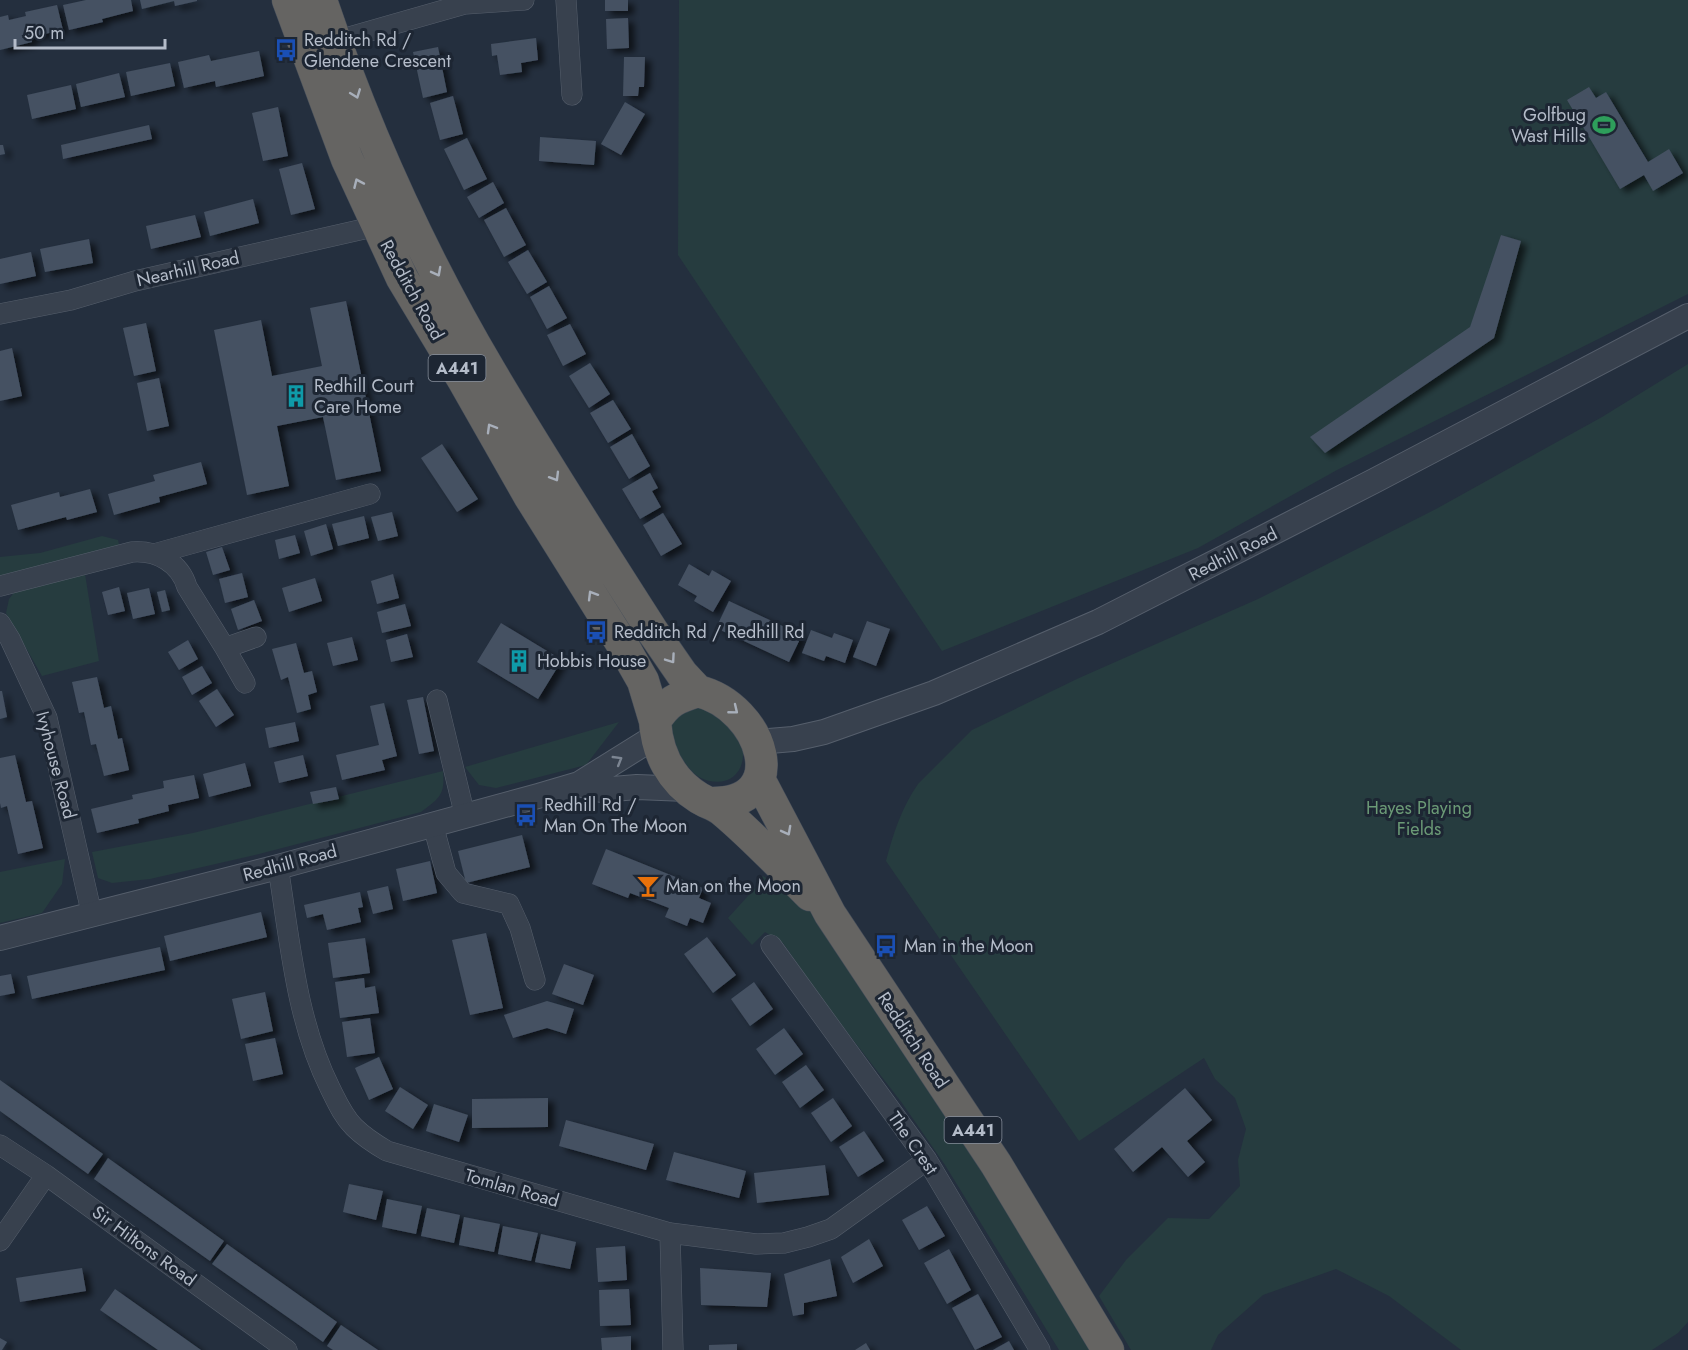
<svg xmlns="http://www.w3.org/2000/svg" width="1688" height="1350" viewBox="0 0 1688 1350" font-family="Jost,sans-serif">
<defs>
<filter id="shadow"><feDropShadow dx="6" dy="4" stdDeviation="3" flood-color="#0009"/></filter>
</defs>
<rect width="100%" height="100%" fill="#242f3e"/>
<path fill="#263c3f" d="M679,0h1009v294l-351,176 -139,78 -256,103 -264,-396z
M1688,364v958l-10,11 -26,17h-191l-72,-54 -53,-27 -73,26 -45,40 -7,15h-80l-32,-54 27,-36 42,-42 41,1 31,-33 -2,-26 8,-31 -11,-31 -20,-19 -11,-21 -125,83 -193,-280c7,-27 16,-54 32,-77l54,-54 107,-52 179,-79 178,-90 166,-92z
M102,536l16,4 1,5 -119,35v-23l40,-4z
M85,574l14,87 -57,15 -36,-63 3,-14 7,-9z
M704,706c9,5 19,11 27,18 7,7 12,18 12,28 1,26 -21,37 -44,25 -7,-4 -17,-17 -20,-24 -7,-15 -10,-24 -5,-39z
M619,722l-33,43 -90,23 -17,-3 -14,-18z
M443,771c2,24 -3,27 -22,41l-162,42 -109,25 -38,4 -14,-5 -6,-26 101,-19z
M65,859l-3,25 -20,29 -42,10v-51z
M763,876l36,22 18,16 279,436h-37l-114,-185 -43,-62 -76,-98 -43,-62 -18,-11 -13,13 -24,-27 29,-32 -1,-5z"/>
<path fill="#455162" filter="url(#shadow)" d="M86,0h45l2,11 -31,8 1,3 -34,8 -6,-25z
M140,0h57v1l-22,5 -1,-5 -32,8z
M605,0h23v11h-23z
M57,5l6,25 -32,7 1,5 -32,8v-33l8,-2 1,5 17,-4 -1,-4z
M628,18l1,30 -22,1 -1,-30z
M536,38l2,22 -17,3 1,9 -22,3 -3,-20 -5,1 -1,-12z
M438,47l9,45 -24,6 -10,-46z
M259,51l5,25 -48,11 -1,-6 -31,7 -6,-26 31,-7 2,6z
M624,57h21l-1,30h-5l-1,9h-15z
M170,63l5,23 -44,10 -5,-24z
M119,73l6,24 -44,10 -5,-23z
M71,85l5,24 -44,10 -5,-24z
M1589,87l7,11 10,-6 42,70 21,-13 14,24 -30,18 -9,-16 -24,14 -53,-89z
M453,96l10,38 -23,6 -10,-37z
M625,102l20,12 -24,41 -20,-11z
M278,107l10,49 -25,5 -11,-48z
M149,125l3,14 -89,20 -2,-14z
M540,137l56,4 -2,24 -55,-4z
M467,138l20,41 -23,11 -20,-41z
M0,145h3l2,9 -5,1z
M302,163l13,46 -24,6 -12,-46z
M493,182l11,21 -25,15 -12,-21z
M253,199l6,24 -49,13 -6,-24z
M506,208l20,37 -22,12 -20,-37z
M195,215l6,22 -50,12 -5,-23z
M1501,235l20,6 -27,97 -169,115 -15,-16 160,-110z
M89,239l4,24 -48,9 -5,-23z
M528,250l19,32 -20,12 -19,-32z
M31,252l5,24 -36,8v-25z
M549,286l18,32 -20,11 -17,-32z
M346,301l35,170 -45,9 -13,-63 -46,9 12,60 -42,9 -33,-165 47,-10 11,56 50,-10 -12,-58z
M146,323l10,48 -22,5 -11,-48z
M570,324l16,30 -23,12 -16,-31z
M12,348l10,48 -22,5v-50z
M590,363l20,31 -21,14 -20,-32z
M159,378l10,48 -22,5 -10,-48z
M613,400l18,29 -23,14 -18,-30z
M632,434l18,32 -21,13 -19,-32z
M442,444l36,55 -21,13 -36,-54z
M201,462l6,22 -48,13 1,5 -46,13 -6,-21 47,-13 -2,-6z
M650,473l8,15 -6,3 9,16 -21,12 -18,-30z
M90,489l7,23 -30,8 -1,-3 -48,13 -7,-25 48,-13 1,5z
M392,512l6,24 -20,5 -7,-24z
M663,513l19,31 -21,12 -18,-31z
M364,516l5,22 -31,8 -6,-22z
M326,524l7,25 -22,7 -7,-25z
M295,535l5,18 -21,6 -4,-19z
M222,547l8,23 -17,5 -7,-23z
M689,564l20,12 3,-6 19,11 -18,31 -19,-11 3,-5 -19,-11z
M242,573l6,24 -23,6 -6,-24z
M393,574l6,24 -22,6 -6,-23z
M315,578l7,23 -33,11 -7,-24z
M119,587l6,24 -17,4 -6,-23z
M149,588l6,26 -22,5 -6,-26z
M165,590l5,20 -8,2 -5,-20z
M254,600l8,21 -24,9 -7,-21z
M729,601l73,34 -13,27 -73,-34z
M405,604l6,22 -29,7 -5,-21z
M867,621l23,8 -14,37 -23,-9z
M501,623l61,37 -24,39 -61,-37z
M811,630l21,8 2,-5 19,7 -8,23 -19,-7 -2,5 -22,-8z
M407,634l6,23 -22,5 -5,-22z
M352,637l6,23 -25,6 -6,-23z
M188,640l10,19 -19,11 -11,-18z
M296,643l8,30 8,-2 5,21 -9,3 3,14 -14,4 -9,-36 -7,3 -9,-31z
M202,666l10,17 -20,12 -10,-18z
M97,677l7,31 7,-2 7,33 4,-1 7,32 -25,6 -8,-32 -5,1 -7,-33 -5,1 -7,-31z
M217,689l17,26 -18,12 -17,-26z
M0,691h2l5,26 -7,2z
M423,697l11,54 -15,3 -12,-54z
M384,703l13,53 -15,4 3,10 -43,10 -6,-25 43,-10 -9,-39z
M295,722l4,19 -30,7 -4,-20z
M15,755l11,47 6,-1 11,47 -25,6 -11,-48 -6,2 -1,-5v-45z
M303,755l5,21 -29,7 -5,-21z
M245,763l6,23 -42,11 -6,-23z
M194,775l5,23 -31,7 1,6 -31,8 1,4 -42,10 -6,-24 42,-10 -1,-4 32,-7 -1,-7z
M336,787l3,12 -26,5 -3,-12z
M522,835l8,32 -64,16 -8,-32z
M606,849l97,39 -4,10 12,5 -8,20 -13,-5 -3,8 -22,-9 4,-9 -39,-15 -2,5 -36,-14z
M430,861l7,32 -34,8 -7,-32z
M388,886l5,23 -20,5 -6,-23z
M360,892l3,15 -5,1 3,14 -34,8 -4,-16 -16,4 -3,-13z
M261,912l6,25 -97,24 -6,-25z
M486,933l17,75 -33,7 -18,-75z
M707,937l29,38 -23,18 -29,-39z
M365,938l5,35 -37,5 -5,-35z
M160,947l5,23 -133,29 -5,-23z
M564,964l30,11 -11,30 -31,-11z
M11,974l4,19 -15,3v-20z
M364,978l1,10 10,-2 4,27 -39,5 -5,-36z
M754,982l19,27 -23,17 -19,-27z
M265,992l8,39 -32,8 -9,-40z
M547,1001l27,8 -8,25 -19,-6 -34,10 -9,-23z
M370,1018l5,35 -28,4 -5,-35z
M784,1028l19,26 -28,21 -19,-26z
M275,1038l8,36 -30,7 -8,-37z
M379,1057l14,32 -24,11 -14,-32z
M806,1065l18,25 -24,18 -18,-26z
M0,1080l103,74 -15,20 -88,-63z
M400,1087l28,18 -15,24 -28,-18z
M1185,1088l27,32 -25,21 18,21 -17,15 -26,-30 -29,25 -19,-23z
M548,1098v29l-76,1v-29z
M833,1098l19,28 -21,16 -20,-29z
M434,1104l34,11 -9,27 -33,-11z
M566,1120l88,24 -8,26 -87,-24z
M864,1131l20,30 -26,16 -19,-30z
M674,1152l72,19 -7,27 -73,-18z
M108,1158l116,83 -14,20 -116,-82z
M825,1165l4,30 -72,8 -3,-30z
M349,1184l34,7 -7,29 -33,-8z
M387,1199l35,7 -6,28 -34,-7z
M927,1206l18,30 -26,14 -17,-30z
M427,1208l33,7 -6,28 -33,-7z
M464,1217l36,7 -6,28 -35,-7z
M503,1226l35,7 -7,28 -33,-7z
M541,1234l35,8 -6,27 -35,-7z
M869,1239l14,27 -30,17 -12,-26z
M227,1244l110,78 -14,20 -111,-78z
M625,1246l2,34 -29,2 -2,-34z
M949,1249l22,41 -24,14 -23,-41z
M830,1259l7,37 -33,7v11l-11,2 -9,-42z
M82,1268l4,23 -66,11 -4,-24z
M700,1268l71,5 -4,34 -66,-2z
M115,1289l86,61h-43l-58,-40z
M629,1289l2,36 -31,1 -1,-36z
M978,1294l24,43 -27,13 -23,-42z
M341,1325l37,25h-45l-6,-4z
M631,1336v14h-29l-1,-12z
M0,1338l7,4 -5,8h-2z
M1009,1341l5,9h-21z
M866,1343l4,7h-15z
M737,1344v6h-28v-5z"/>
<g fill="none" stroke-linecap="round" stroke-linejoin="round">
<g stroke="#565f6c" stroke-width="21">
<path id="minor" d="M566,0l6,95
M335,41l130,-37 59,-4
M0,314l71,-14 64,-19 242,-55
M154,554l216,-60
M0,586l132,-34c25,-2 48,11 55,35l38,61
M0,623l10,16 37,79 45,197
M245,683l-20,-35 31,-11
M437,700l28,116
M433,825l13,48 17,20 46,11 11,24 15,52
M278,867c12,74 18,153 52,221 7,14 13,28 24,39 10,10 21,17 33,24l283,82 86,11 28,-1 24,-6 23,-8 96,-69
M771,945l156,215 113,190
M0,1145l46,30 241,175
M670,1233l3,117
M0,1241l46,-66"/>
</g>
<g stroke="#565f6c" stroke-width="26">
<path id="tertiary" d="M758,742l35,-3 31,-7 110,-39 164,-71 276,-141 314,-165
M579,784l22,6 36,-3 49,2
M0,938l278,-71 260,-71 41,-12 77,-48"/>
</g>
<g stroke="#434c59" stroke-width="33">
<path id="trunk" d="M288,0l59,159 55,119 62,103 66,116 92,147 21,37 12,40
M321,0c43,128 100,254 169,371 52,88 108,175 163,261l29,42 16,17
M759,779l71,135 166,250 112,186
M710,803c85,2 53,-96 -12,-112 -22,7 -30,10 -43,30 2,32 16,60 44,77 8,5 17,7 24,13 31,26 59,56 87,84"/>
</g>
<use href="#minor" stroke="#38414e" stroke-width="20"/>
<use href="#tertiary" stroke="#38414e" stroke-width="24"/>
<use href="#trunk" stroke="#656462" stroke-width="32"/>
</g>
<defs><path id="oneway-chevron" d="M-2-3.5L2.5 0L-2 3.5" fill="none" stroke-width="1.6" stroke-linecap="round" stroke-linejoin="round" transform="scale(1.5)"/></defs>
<g stroke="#a8afba">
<use href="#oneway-chevron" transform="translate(356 94) rotate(69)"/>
<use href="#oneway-chevron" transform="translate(358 183) rotate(-114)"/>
<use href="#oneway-chevron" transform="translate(437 272) rotate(62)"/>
<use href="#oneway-chevron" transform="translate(491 428) rotate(-120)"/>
<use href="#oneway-chevron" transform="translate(555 477) rotate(59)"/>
<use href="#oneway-chevron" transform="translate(592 595) rotate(-121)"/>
<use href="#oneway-chevron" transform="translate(671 659) rotate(55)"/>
<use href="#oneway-chevron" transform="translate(734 710) rotate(39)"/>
<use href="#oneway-chevron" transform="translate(787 831) rotate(62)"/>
</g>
<use stroke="#7c8592" href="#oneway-chevron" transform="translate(618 760) rotate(-31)"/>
<defs>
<g id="bus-bare" transform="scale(1.8)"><path d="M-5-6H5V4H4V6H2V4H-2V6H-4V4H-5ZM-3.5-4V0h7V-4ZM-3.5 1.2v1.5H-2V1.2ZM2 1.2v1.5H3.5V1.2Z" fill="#1a4fb4" stroke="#1d2633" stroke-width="2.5" paint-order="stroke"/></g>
<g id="stadium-bare" transform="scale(1.8)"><path d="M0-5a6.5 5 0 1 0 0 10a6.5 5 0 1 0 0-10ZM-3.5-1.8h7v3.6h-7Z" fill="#2e9e5b" stroke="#1d2633" stroke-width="2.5" paint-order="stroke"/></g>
<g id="building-bare" transform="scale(1.8)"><path d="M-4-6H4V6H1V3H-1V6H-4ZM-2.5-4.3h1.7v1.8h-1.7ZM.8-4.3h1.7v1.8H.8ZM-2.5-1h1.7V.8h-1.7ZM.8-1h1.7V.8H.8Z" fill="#0f9aa8" stroke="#1d2633" stroke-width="2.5" paint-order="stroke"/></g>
<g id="bar-bare" transform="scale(1.8)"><path d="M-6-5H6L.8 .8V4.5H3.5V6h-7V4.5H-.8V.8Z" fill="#e8710a" stroke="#1d2633" stroke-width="2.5" paint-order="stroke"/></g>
</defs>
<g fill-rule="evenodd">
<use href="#bus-bare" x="286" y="50"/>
<use href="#stadium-bare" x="1604" y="125"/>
<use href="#building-bare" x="296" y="396"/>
<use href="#bus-bare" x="596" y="632"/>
<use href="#building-bare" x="519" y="661"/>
<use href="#bus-bare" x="526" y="815"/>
<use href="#bar-bare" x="648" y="886"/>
<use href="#bus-bare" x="886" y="946"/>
</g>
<g text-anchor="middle" stroke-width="6" stroke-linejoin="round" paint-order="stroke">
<g fill="#1d2633" stroke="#878f9c" stroke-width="1.5">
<rect x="428.5" y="355" width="57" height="26" rx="4.5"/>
<rect x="944.5" y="1117" width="57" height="26" rx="4.5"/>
</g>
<g font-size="16" font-weight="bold" fill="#b4bcc9">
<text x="457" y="374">A441</text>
<text x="973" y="1136">A441</text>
</g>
<g font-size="18" fill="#b4bcc9" stroke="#1d2633" text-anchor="start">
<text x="304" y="46">Redditch Rd /<tspan x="304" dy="21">Glendene Crescent</tspan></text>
<text x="1586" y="121" text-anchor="end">Golfbug<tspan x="1586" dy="21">Wast Hills</tspan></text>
<text x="314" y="392">Redhill Court<tspan x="314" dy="21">Care Home</tspan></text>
<text x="614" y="638">Redditch Rd / Redhill Rd</text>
<text x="537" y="667">Hobbis House</text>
<text x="544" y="811">Redhill Rd /<tspan x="544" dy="21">Man On The Moon</tspan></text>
<text x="666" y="892">Man on the Moon</text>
<text x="904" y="952">Man in the Moon</text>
</g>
<g font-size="18" fill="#b4bcc9" stroke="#1d2633">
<text transform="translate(188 269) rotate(-13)" y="6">Nearhill Road</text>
<text transform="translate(412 290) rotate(61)" y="6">Redditch Road</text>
<text transform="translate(1233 554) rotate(-27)" y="6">Redhill Road</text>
<text transform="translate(56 765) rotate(75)" y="6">Ivyhouse Road</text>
<text transform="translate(290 863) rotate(-15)" y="6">Redhill Road</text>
<text transform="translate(913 1040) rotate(56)" y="6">Redditch Road</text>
<text transform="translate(913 1143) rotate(55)" y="6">The Crest</text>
<text transform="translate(512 1188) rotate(16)" y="6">Tomlan Road</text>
<text transform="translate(144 1246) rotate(36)" y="6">Sir Hiltons Road</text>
</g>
<g font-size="18" fill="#6b9a76" stroke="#1d2633">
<text x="1419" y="814">Hayes Playing<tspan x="1419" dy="21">Fields</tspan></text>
</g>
</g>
<path d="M15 39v9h150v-9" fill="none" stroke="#b4bcc9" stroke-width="3"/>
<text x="24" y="39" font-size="18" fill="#b4bcc9" stroke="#1d2633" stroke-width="4.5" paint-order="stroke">50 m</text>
</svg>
